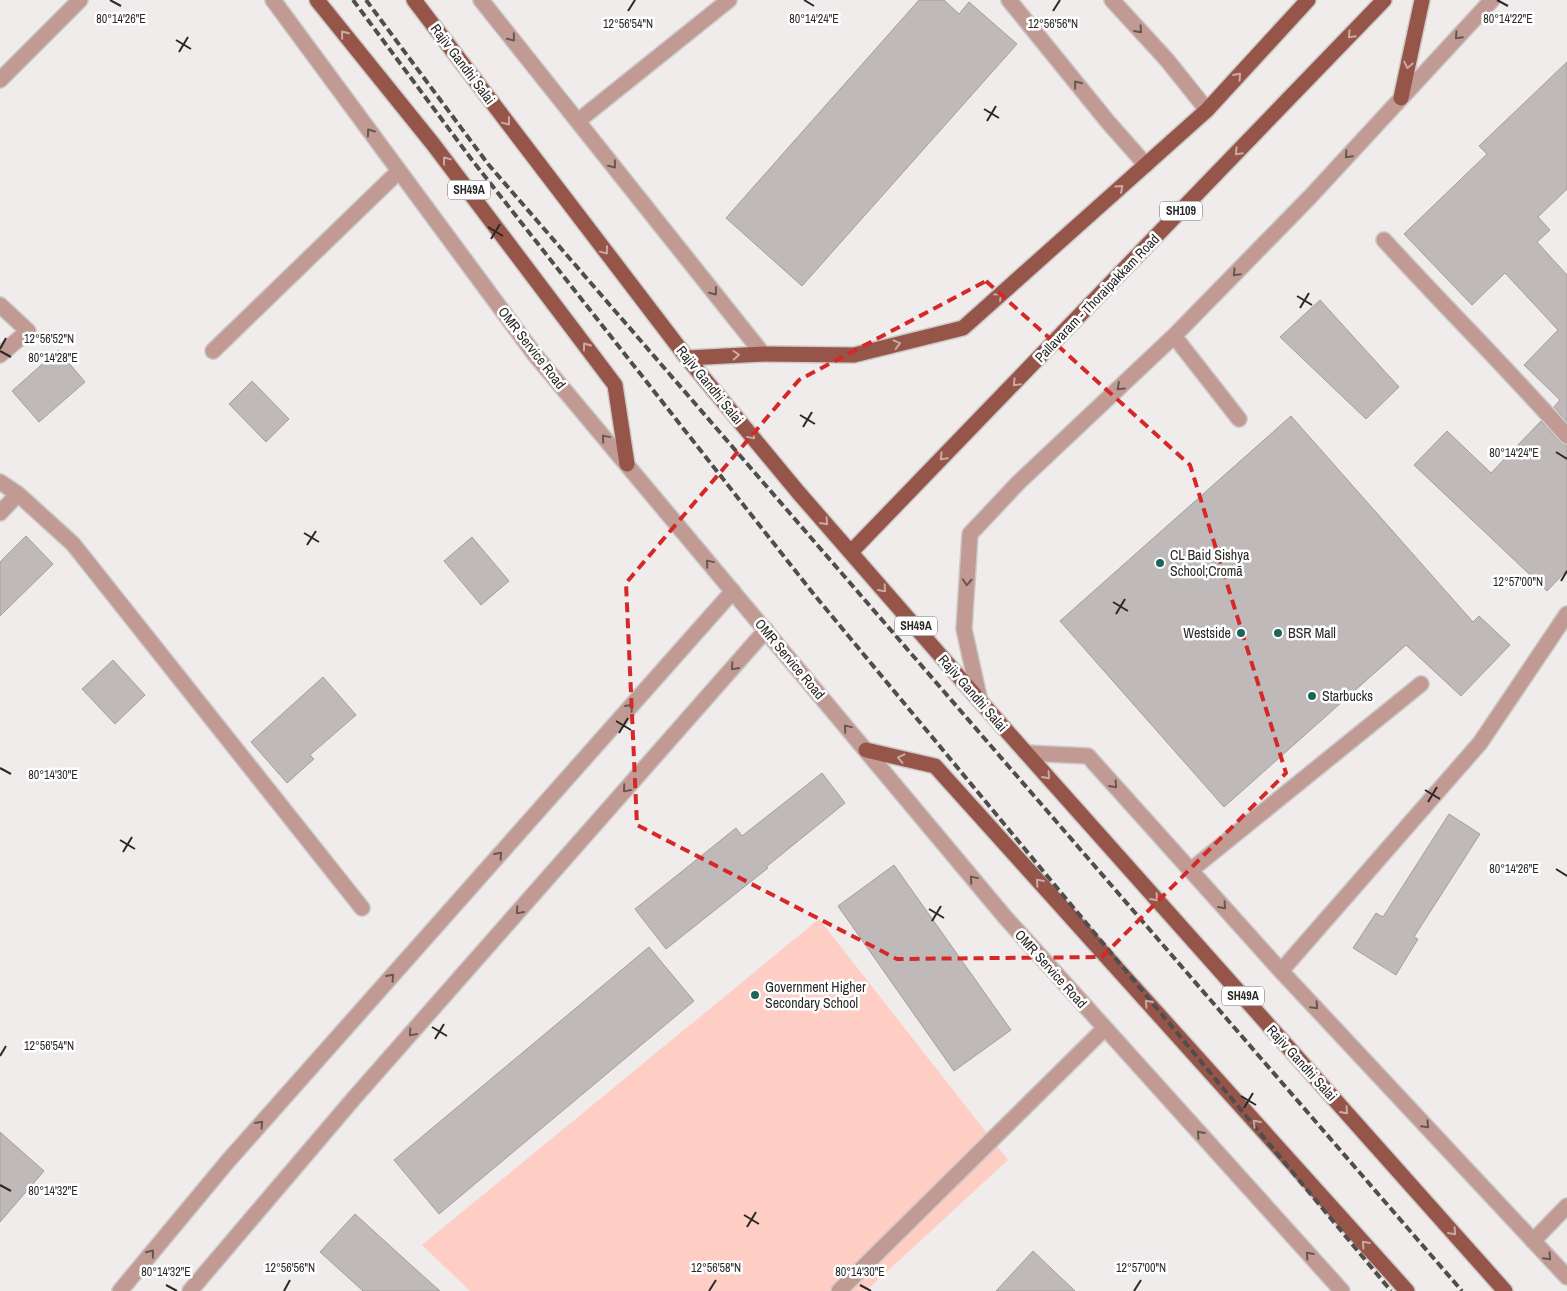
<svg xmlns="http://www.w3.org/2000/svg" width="1567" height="1291" viewBox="0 0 1567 1291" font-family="'Archivo Narrow',sans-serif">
<rect width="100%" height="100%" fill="#f0eceb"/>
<path fill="#fecec4" d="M819,919l189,241 -142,131h-396l-48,-46z"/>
<path fill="#bfbab9" stroke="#a39f9e" d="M919,0h25l15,14 10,-12 48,42 -215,242 -76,-68z
M1567,62v127l-29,28 12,13 -13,12 30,33v147l-13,-15 6,-7 -36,-35 34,-35 -53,-57 -33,32 -68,-71 83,-80 -8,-8z
M1320,300l79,87 -33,32 -86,-82z
M58,350l27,32 -46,40 -27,-31z
M252,381l37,38 -23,23 -37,-38z
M1291,416l182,206 6,-6 31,29 -49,51 -55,-51 -182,162 -164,-186z
M1541,421l19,21 7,3v125l-20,21 -133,-126 33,-34 44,42z
M26,536l27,28 -53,52v-54z
M472,537l37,44 -28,24 -37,-44z
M113,660l32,35 -30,29 -33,-35z
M323,677l33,38 -46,40 4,4 -27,24 -36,-41z
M822,773l23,30 -79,64 2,1 -102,81 -31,-40 101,-81 6,8z
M1449,814l31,20 -66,103 4,2 -22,36 -43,-27 23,-35 7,4z
M894,865l117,165 -57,41 -116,-165z
M649,947l45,54 -255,213 -45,-54z
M0,1132l44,39 -44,51z
M355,1214l56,51 29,26h-77l-43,-39z
M1033,1251l42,40h-79z"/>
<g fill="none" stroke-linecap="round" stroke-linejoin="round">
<g stroke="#ccc9c8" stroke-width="18">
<path id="minor" d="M273,0l262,355 470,562 337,374
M481,0l282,354
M1009,0l99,122 38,43
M1112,0l55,60 40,50
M0,80l80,-80
M578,121l151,-121
M1384,240c60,66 124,129 183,196
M0,305l28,26 -28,24
M1174,336l65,83
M213,351l186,-180
M0,482l18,12 55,50 289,364
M0,513l18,-19
M980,701l-16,-72 6,-95 49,-52 155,-146 135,-138 183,-198
M1026,753l62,3 193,215 286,306
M1191,870l230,-186
M1281,971l199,-228 87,-129
M1533,1241l34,-35
M120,1291l108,-130 505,-570
M190,1291l165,-194 411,-467
M839,1291l266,-263"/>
</g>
<g stroke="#ccc9c8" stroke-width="18">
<path id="major" d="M317,0l116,144 182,241 12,79
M414,0l273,358 111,134 182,209 525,590
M1401,98l21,-98
M687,358l76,-4 91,1 109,-27 244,-218 101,-110
M851,552l533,-552
M866,750l69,16 472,525"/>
</g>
<use href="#minor" stroke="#c19b93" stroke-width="15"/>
<use href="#major" stroke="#965549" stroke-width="15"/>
<path stroke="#4f4e4d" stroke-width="4" stroke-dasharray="8 4" stroke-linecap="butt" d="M353,0l119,160 340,432 579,699
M366,0l122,164 974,1127"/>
</g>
<defs><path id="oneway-chevron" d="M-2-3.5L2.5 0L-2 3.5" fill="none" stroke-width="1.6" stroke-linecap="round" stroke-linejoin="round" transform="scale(1.25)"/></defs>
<g stroke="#665753">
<use href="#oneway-chevron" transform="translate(1139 30) rotate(48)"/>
<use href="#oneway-chevron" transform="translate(1458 36) rotate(133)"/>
<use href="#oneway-chevron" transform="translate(512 38) rotate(51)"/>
<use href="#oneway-chevron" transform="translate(1077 84) rotate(-129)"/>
<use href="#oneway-chevron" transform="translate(370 132) rotate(-126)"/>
<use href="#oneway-chevron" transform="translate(1348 155) rotate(133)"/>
<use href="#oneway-chevron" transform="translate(613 165) rotate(51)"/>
<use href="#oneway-chevron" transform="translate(1236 273) rotate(134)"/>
<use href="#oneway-chevron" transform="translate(714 292) rotate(52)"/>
<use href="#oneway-chevron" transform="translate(1120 387) rotate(137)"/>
<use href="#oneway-chevron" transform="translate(605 438) rotate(-130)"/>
<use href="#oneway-chevron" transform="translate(709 563) rotate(-130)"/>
<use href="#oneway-chevron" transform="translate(967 582) rotate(93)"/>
<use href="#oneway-chevron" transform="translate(734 667) rotate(131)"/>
<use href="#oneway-chevron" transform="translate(630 707) rotate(-48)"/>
<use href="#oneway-chevron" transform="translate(847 728) rotate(-130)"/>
<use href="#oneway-chevron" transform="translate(1114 785) rotate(48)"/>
<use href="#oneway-chevron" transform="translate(626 789) rotate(131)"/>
<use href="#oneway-chevron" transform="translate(499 855) rotate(-48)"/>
<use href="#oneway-chevron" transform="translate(973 879) rotate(-130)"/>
<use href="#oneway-chevron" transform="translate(1223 906) rotate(48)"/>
<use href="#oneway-chevron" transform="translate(519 911) rotate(131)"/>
<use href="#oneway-chevron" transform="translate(391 977) rotate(-48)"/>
<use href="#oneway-chevron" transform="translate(1315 1006) rotate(47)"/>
<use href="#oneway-chevron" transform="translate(412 1033) rotate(131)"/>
<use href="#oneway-chevron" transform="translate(260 1124) rotate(-48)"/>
<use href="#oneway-chevron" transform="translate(1426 1125) rotate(47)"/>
<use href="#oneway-chevron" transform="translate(1200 1134) rotate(-132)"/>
<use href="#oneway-chevron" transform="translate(151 1253) rotate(-51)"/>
<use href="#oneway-chevron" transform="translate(1309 1255) rotate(-132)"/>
<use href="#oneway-chevron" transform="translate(1548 1257) rotate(47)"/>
</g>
<g stroke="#caaaa4">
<use href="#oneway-chevron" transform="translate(344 34) rotate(-129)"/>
<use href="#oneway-chevron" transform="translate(1351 35) rotate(134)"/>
<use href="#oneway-chevron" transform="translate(1408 65) rotate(102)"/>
<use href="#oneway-chevron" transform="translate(1238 76) rotate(-48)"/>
<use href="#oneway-chevron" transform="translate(507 122) rotate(53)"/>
<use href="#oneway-chevron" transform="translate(1238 152) rotate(134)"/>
<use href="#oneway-chevron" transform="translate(446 160) rotate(-127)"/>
<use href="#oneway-chevron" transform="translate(1120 188) rotate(-42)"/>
<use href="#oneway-chevron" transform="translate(605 251) rotate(53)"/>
<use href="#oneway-chevron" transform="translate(999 296) rotate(-42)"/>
<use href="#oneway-chevron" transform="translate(897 344) rotate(-15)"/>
<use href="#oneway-chevron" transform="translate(586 346) rotate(-126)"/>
<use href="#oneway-chevron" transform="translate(736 355) rotate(-3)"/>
<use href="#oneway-chevron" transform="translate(1016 383) rotate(134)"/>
<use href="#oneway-chevron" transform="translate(752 436) rotate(50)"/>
<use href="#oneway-chevron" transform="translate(943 457) rotate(134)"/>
<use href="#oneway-chevron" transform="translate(825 522) rotate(48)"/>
<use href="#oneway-chevron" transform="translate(883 589) rotate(49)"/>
<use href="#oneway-chevron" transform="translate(901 758) rotate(-167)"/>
<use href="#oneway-chevron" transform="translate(1047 776) rotate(48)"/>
<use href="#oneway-chevron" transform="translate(1039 882) rotate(-132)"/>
<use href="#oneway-chevron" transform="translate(1155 898) rotate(48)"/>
<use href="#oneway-chevron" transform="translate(1148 1003) rotate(-132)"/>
<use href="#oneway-chevron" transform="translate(1345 1111) rotate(48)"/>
<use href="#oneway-chevron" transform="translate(1256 1123) rotate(-132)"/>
<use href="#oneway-chevron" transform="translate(1453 1232) rotate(48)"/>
<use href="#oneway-chevron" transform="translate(1365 1244) rotate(-132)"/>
</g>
<path fill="none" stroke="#d62828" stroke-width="4" stroke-dasharray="10 6" stroke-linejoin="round" d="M986,281l204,184 96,308 -184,184 -205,2 -260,-134 -11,-242 173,-203z"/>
<path fill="none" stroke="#2a2928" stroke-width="2" d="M110,0l11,6M804,0l10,6M1497,0l11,6M628,11l7,-11M1053,11l7,-11M176,40l15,9M179,52l9,-15M984,109l15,9M987,121l9,-15M488,227l15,9M491,239l9,-15M1297,296l15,9M1300,308l9,-15M0,349l6,-11M0,351l11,6M800,415l15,9M803,427l9,-15M1556,452l11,7M304,533l15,9M307,545l9,-14M1561,581l6,-10M1113,602l15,9M1116,614l9,-15M616,721l15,9M619,733l9,-15M0,768l11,6M1425,790l15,9M1428,802l9,-15M120,840l15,9M123,852l9,-15M1556,869l11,7M929,909l15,9M932,921l9,-15M432,1027l15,9M435,1039l9,-15M0,1056l6,-10M1241,1096l15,9M1244,1108l9,-15M0,1185l11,6M744,1215l15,9M747,1227l9,-15M166,1285l11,6M860,1285l11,6M284,1291l6,-11M709,1291l7,-11M1134,1291l7,-11"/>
<g fill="#1d655b" stroke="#fff" stroke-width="2">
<circle cx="1160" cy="563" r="5"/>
<circle cx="1241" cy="633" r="5"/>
<circle cx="1278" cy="633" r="5"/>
<circle cx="1312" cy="696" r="5"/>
<circle cx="755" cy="995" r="5"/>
</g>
<g text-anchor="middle" stroke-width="5" stroke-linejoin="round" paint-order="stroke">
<g fill="#fff" stroke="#6a6968" stroke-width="1">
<rect x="448" y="180.5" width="42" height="19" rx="4"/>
<rect x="1160" y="201.5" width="42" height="19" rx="4"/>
<rect x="895" y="616.5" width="42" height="19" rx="4"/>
<rect x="1222" y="986.5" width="42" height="19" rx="4"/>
</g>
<g font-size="12" font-weight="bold" fill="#2a2928">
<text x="469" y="194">SH49A</text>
<text x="1181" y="215">SH109</text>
<text x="916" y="630">SH49A</text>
<text x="1243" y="1000">SH49A</text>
</g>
<g font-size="14" fill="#2a2928" stroke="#fff">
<text transform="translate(463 64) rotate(53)" y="5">Rajiv Gandhi Salai</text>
<text transform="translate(1097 298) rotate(-46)" y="5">Pallavaram - Thoraipakkam Road</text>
<text transform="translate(532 348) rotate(52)" y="5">OMR Service Road</text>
<text transform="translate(710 385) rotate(51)" y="5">Rajiv Gandhi Salai</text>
<text transform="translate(790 659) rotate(50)" y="5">OMR Service Road</text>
<text transform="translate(973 693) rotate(49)" y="5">Rajiv Gandhi Salai</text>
<text transform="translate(1051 969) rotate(48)" y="5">OMR Service Road</text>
<text transform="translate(1302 1063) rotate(48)" y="5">Rajiv Gandhi Salai</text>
</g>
<g font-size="14" fill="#2a2928" stroke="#fff" text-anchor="start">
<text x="1170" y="560">CL Baid Sishya<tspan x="1170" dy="16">School;Cromā</tspan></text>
<text x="1231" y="638" text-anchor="end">Westside</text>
<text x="1288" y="638">BSR Mall</text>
<text x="1322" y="701">Starbucks</text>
<text x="765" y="992">Government Higher<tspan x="765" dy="16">Secondary School</tspan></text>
</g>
</g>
<g font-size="12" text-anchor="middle" fill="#2a2928" stroke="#fff" stroke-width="5" stroke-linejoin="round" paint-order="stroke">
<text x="121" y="23">80°14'26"E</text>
<text x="814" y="23">80°14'24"E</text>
<text x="1508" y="23">80°14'22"E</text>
<text x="628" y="28">12°56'54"N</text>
<text x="1053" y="28">12°56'56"N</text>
<text x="49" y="343">12°56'52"N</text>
<text x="53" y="362">80°14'28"E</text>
<text x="1514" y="457">80°14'24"E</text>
<text x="1518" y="586">12°57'00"N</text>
<text x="53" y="779">80°14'30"E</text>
<text x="1514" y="873">80°14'26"E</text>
<text x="49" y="1050">12°56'54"N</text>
<text x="53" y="1195">80°14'32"E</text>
<text x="290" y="1272">12°56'56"N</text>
<text x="716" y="1272">12°56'58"N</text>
<text x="1141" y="1272">12°57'00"N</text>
<text x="166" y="1276">80°14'32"E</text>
<text x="860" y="1276">80°14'30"E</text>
</g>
</svg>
